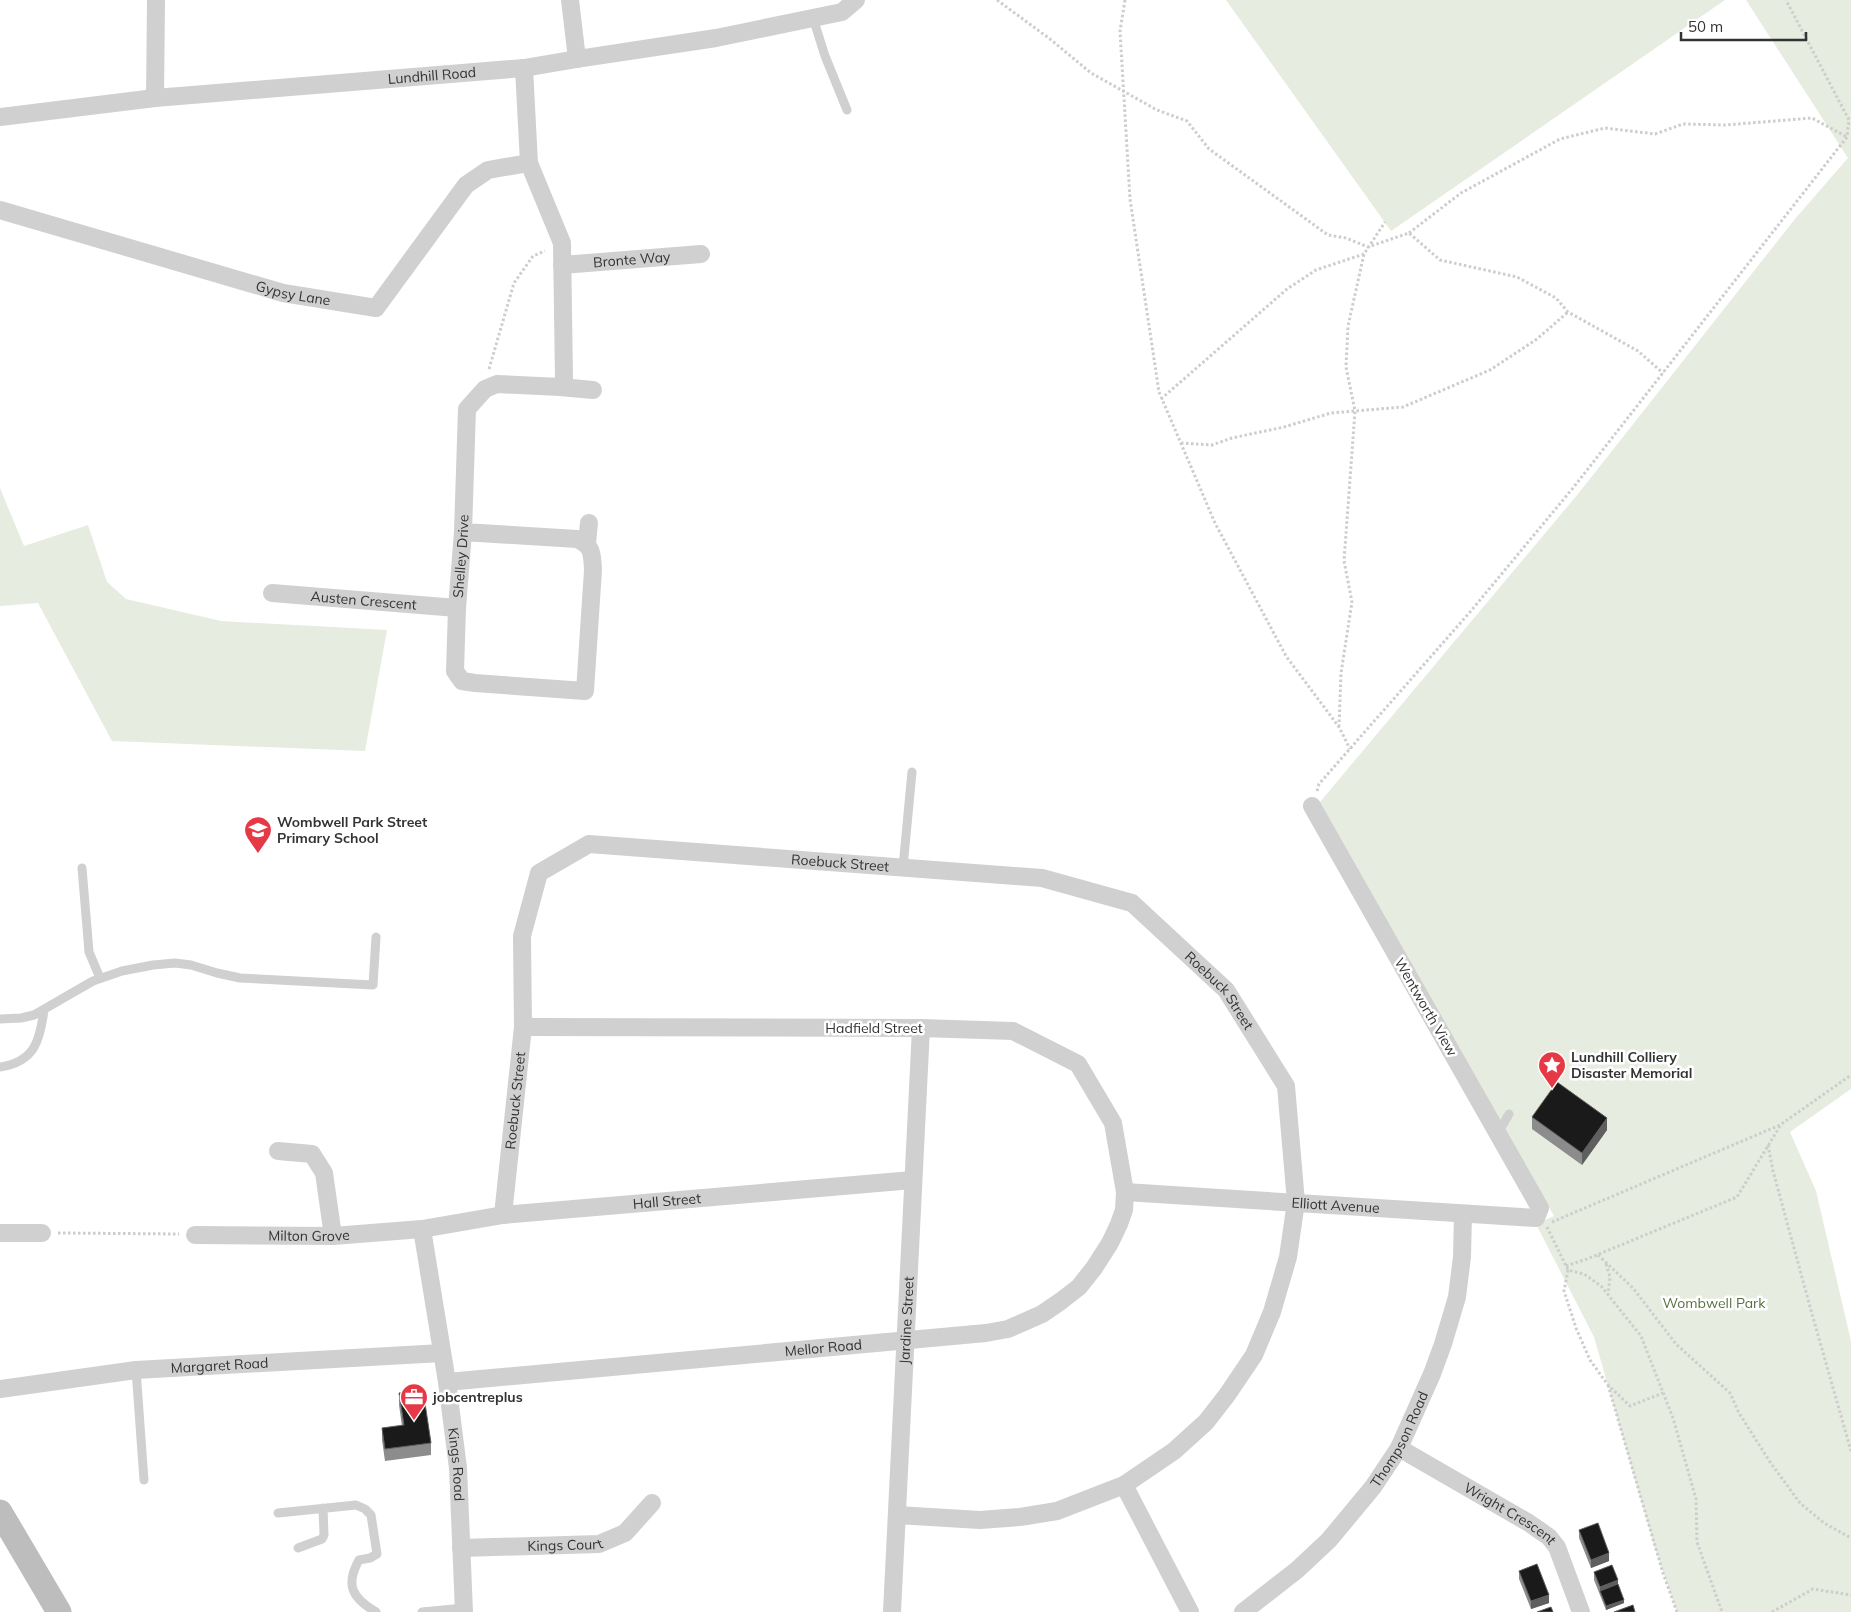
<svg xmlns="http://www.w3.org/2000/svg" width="1851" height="1612" viewBox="0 0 1851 1612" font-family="Mulish,sans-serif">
<rect width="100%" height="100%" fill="#fff"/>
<path fill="#e6ecdf" d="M1226,0h499l-334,231z
M1746,0h105v1089l-61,43 26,59 35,150v271h-174l-23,-67 -60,-208 -58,-113 18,-8 -234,-414 258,-308 217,-275 53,-61z
M0,488l24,58 64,-21 19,57 19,17 95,22 166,9 -22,121 -253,-10 -74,-138 -38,3z"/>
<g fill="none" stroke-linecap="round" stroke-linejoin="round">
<path stroke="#cdcdcd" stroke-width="3" stroke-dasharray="2.5 2.5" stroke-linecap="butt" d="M997,0l53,39 41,34 66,37 30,11 22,28 119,86 18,3 22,9 41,-14 31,27 77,17 39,21 12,14 70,39 25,22
M1125,0l-5,31 10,168 29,193 56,131 71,133 53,71 11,22
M1409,233l52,-40 99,-54 45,-11 50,6 28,-10 42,1 87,-7 35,19
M489,369l25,-86 19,-27 12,-5
M1161,399l126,-110 29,-19 48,-16
M1181,443l31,2 20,-7 52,-11 47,-14 72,-6 87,-37 47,-31 31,-27
M1339,727l2,-54 11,-71 -8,-41 11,-150 -9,-44 2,-41 16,-72 21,-32
M1317,791l2,-7 151,-172 103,-124 274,-351 2,-17 -63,-120
M1768,1145l5,26 39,143 39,137
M1552,1222l228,-97 71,-50
M1547,1227l21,43 16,4 17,12 40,50 32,82 23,81 1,43 25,70
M58,1233l121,1
M1598,1255l35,33 43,56 54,49 9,20 31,49 30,41 24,20 27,15
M1606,1264l4,13 -2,18
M1566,1266l21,-7 150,-62 43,-71
M1568,1270l-4,21 12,37 14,32 18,25 22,21 33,-13
M1608,1385l55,188 14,39
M1772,1612l41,-23 38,6"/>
<path stroke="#d0d0d0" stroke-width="9" d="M813,18l12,38 22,54
M903,867l9,-95
M82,868l7,84 11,26
M0,1019l21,-1 13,-3 59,-34 29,-10 31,-6 22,-2 16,2 26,8 23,5 133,7 3,-48
M0,1067c35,-5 40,-27 44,-57
M1498,1133l11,-19
M136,1370l8,110
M278,1513l78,-8 9,4 6,6 6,39 -7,4 -11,2c-14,25 -7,38 17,52
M298,1548l24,-9 2,-4 -1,-27
M422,1612l42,-4"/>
<g stroke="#d0d0d0" stroke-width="18">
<path d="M570,0l7,59"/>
<path d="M155,98l1,-98"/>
<path id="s1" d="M0,117l155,-19 369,-30 53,-9 139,-21 126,-26 14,-12"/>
<path id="s2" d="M0,210l283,83 93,15 90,-123 22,-15 41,-7"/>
<path id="s3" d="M562,265l139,-11"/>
<path d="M560,387l33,3"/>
<path id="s4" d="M463,532l114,7c16,7 15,15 16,31l-8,121 -110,-8 -13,-2 -7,-10 2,-63 6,-76 4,-123 18,-20 12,-5 63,3 4,-8 -2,-136 -33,-80 -5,-95"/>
<path d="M587,543l2,-20"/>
<path id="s5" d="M272,593l185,15"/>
<path d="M278,1151l34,3 12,19 9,63"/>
<path id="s6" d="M1125,1192l411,26 4,-10 -228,-402"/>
<path id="s7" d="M503,1215l20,-188 -1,-91 17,-63 50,-29 453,34 90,25 94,87 60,96 10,116 -8,55 -16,55 -18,43 -27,40 -21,27 -32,29 -50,34 -67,26 -37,6 -40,3 -83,-5"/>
<path id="s8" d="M422,1229l25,153 11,86 6,144"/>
<path d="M0,1233h42"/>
<path id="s9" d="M195,1235l138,1 89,-7 81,-14 410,-35"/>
<path id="s10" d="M447,1382l539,-49 22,-4 16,-7 18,-8 19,-13 18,-14 15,-19 16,-25 9,-19 5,-14 1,-18 -12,-69 -35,-59 -65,-33 -92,-3 -398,-1"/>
<path id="s11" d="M0,1389l136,-19 306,-17"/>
<path id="s12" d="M1399,1448l130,75 20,14 8,10 24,65"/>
<path d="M1124,1485l66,127"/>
<path id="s13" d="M461,1548l138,-4 26,-11 27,-30"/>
<path id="s14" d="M892,1612l29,-584"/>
<path id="s15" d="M1243,1612l54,-42 32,-30 44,-53 26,-39 33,-74 11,-30 14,-47 5,-40 1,-43"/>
</g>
<path stroke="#bdbdbd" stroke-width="25" d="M0,1512l59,100"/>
</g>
<path fill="#8c8c8c" d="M1532,1117l75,13 -25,35 -50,-36z
M399,1393l32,50v12l-46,6 -3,-21v-12l20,-2 -3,-21z
M1579,1530l30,31 -18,7 -12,-30z
M1519,1571l30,32 -18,6 -12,-30z
M1594,1572l24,12 6,19 -18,7 -12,-30z"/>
<path fill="#5f5f5f" d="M1607,1118v12l-25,35v-12z
M1609,1553v8l-18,7v-8z
M1618,1580v8l-18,3v-4z
M1549,1595v8l-18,6v-8z
M1624,1600v3l-18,7v-4z"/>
<path fill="#1a1a1a" stroke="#5f5f5f" d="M1557,1082l50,36 -25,35 -50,-36z
M423,1390l8,53 -46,6 -3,-21 22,-3 -5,-32z
M1598,1523l11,30 -18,7 -12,-30z
M1537,1564l12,31 -18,6 -12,-30z
M1612,1565l6,15 -18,7 -6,-15z
M1618,1584l6,16 -18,6 -6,-15z
M1633,1605l2,7h-21z
M1551,1607l2,5h-16z"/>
<defs>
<g id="school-pin" transform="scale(1.4375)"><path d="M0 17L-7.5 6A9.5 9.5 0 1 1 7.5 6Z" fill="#e63946" stroke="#fff"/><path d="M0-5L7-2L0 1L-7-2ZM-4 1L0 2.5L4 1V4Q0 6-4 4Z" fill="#fff"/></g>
<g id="sight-pin" transform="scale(1.4375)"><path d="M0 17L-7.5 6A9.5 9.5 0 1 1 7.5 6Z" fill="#e63946" stroke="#fff"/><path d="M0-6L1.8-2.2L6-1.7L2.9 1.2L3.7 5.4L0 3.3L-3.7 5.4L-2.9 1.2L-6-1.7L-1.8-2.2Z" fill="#fff"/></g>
<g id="office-pin" transform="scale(1.4375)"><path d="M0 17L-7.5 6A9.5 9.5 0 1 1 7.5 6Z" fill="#e63946" stroke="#fff"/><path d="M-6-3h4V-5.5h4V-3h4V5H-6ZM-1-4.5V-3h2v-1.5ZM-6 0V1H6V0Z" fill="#fff"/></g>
</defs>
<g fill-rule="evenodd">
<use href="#school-pin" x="258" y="830"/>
<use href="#sight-pin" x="1552" y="1065"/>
<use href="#office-pin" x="414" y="1397"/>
</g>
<g text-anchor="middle" stroke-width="5" stroke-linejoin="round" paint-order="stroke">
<g font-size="14" fill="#333" stroke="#fff">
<text dy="5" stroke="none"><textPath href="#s1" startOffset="434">Lundhill Road</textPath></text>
<text dy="5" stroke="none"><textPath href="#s3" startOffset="70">Bronte Way</textPath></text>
<text dy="5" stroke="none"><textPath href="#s2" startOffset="305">Gypsy Lane</textPath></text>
<text dy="5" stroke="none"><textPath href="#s4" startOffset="524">Shelley Drive</textPath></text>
<text dy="5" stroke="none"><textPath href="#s5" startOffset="92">Austen Crescent</textPath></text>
<text dy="5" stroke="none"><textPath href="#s7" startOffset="655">Roebuck Street</textPath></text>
<text dy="5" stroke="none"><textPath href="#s7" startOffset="1075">Roebuck Street</textPath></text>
<text transform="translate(1426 1007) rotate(60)" y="5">Wentworth View</text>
<text x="874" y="1033">Hadfield Street</text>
<text dy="5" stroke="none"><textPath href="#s7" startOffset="115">Roebuck Street</textPath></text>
<text dy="5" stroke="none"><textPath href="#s9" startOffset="474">Hall Street</textPath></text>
<text dy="5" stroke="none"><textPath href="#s6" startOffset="211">Elliott Avenue</textPath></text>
<text dy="5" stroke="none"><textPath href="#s9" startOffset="114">Milton Grove</textPath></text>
<text dy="5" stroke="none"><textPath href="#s14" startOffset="292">Jardine Street</textPath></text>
<text dy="5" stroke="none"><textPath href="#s10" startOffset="378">Mellor Road</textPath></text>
<text dy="5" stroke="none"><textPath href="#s11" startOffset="221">Margaret Road</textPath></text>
<text dy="5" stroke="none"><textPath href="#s15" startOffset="236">Thompson Road</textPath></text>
<text dy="5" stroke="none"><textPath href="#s8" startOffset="238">Kings Road</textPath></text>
<text dy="5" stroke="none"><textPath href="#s12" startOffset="129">Wright Crescent</textPath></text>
<text dy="5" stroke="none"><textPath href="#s13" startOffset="104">Kings Court</textPath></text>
</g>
<g font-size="14" font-weight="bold" fill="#333" stroke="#fff" text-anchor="start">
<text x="277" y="827">Wombwell Park Street<tspan x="277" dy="16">Primary School</tspan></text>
<text x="1571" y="1062">Lundhill Colliery<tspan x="1571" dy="16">Disaster Memorial</tspan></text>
<text x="433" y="1402">jobcentreplus</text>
</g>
<g font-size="14" fill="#56703f" stroke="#fff">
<text x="1714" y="1308">Wombwell Park</text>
</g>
</g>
<path d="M1681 32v8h125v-8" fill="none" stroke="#333333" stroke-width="2.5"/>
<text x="1688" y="32" font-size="15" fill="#333333" stroke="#ffffff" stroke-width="4" paint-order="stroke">50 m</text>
</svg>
